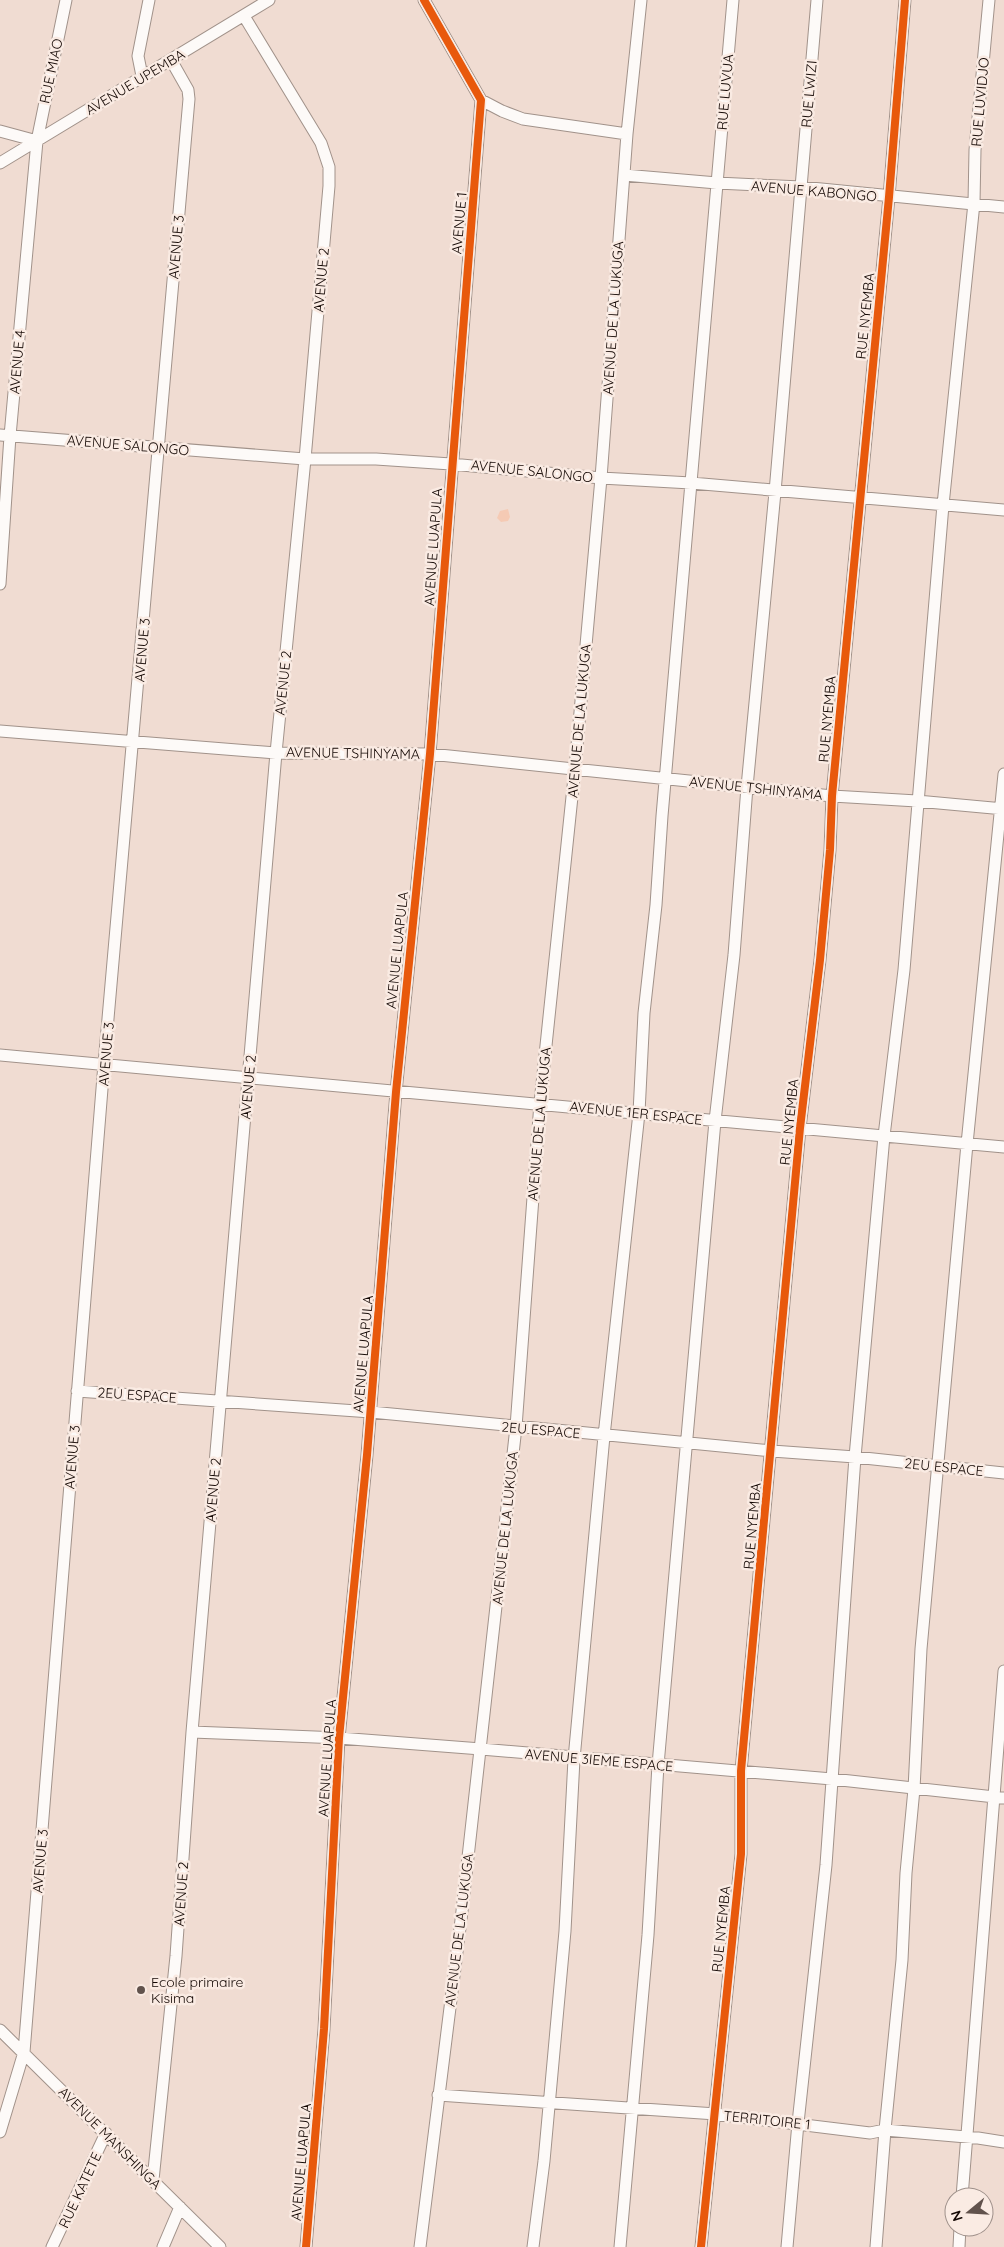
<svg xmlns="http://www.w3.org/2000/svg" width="1004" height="2247" viewBox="0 0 1004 2247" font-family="Quicksand,sans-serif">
<rect width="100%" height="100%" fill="#f0dcd2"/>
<path fill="#f5cab4" d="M508,509l2,8 -2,4 -7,1 -4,-4 3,-7z"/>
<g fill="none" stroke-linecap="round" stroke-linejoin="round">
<g stroke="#a1928a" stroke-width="13">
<path id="minor" d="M142,76l-4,-20 11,-56
M481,100l21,11 21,8 104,15
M0,131l37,10
M0,163l269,-163
M624,175l93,8 84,4 203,20
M0,435l305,24h71l75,5 150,14 90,5 313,27
M0,584l10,-148 27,-295 29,-141
M0,731l276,22 154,1 402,42 85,5 87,8
M0,1055l1004,92
M77,1391l294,21 401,39 83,6 149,16
M192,1732l147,6 142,11 351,30 172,19
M0,2030l220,217
M438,2095l278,19 154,19 15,-3 93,8 26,4
M0,2132l24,-80 80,-988 85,-965 -1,-9 -17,-30
M153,2180l23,-224 16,-224 84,-979 29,-294 24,-273v-19l-8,-24 -77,-127
M962,2197l42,-526
M52,2247l54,-114
M163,2247l17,-40
M306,2247l18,-218 15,-291 28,-283 29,-363 34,-338 51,-654 -57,-100
M420,2247l41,-327 55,-493 24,-324 35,-335 26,-290 26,-344 14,-134
M533,2247l11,-86 21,-230 9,-172 30,-323 35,-323 5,-100 12,-108 6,-89 71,-816
M620,2247l28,-312 10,-170 57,-644 19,-166 13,-168 28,-295 42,-492
M701,2247l40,-393v-83l59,-643 20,-168 10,-110 2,-54 57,-599 16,-197
M787,2247l11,-124 28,-258 29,-408 29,-321 20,-166 39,-465 31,-302 1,-53 14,-150
M876,2247l9,-117 17,-170 4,-87 8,-84 7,-140 46,-505 37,-370
M959,2247l1,-20"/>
</g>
<use href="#minor" stroke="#fdfaf8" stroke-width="11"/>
<g stroke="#faebe3" stroke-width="11">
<path id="cycleway" d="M306,2247l18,-218 15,-291 28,-283 29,-363 34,-338 51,-654 -57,-100
M701,2247l40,-393v-83l59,-643 20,-168 10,-110 2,-54 57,-599 16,-197"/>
</g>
<use href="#cycleway" stroke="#e8590c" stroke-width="8"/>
</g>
<circle fill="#61524c" stroke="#faebe3" stroke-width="2" cx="141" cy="1990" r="5"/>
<g text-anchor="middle" stroke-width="5" stroke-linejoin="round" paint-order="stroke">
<g font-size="14" fill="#140804" stroke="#faebe3">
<text transform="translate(51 71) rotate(-78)" y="5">RUE MIAO</text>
<text transform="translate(135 82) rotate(-31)" y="5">AVENUE UPEMBA</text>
<text transform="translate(725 92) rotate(-85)" y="5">RUE LUVUA</text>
<text transform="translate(809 94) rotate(-85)" y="5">RUE LWIZI</text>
<text transform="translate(980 102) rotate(-85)" y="5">RUE LUVIDJO</text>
<text transform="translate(814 191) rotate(5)" y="5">AVENUE KABONGO</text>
<text transform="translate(459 223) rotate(-85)" y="5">AVENUE 1</text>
<text transform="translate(176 247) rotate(-85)" y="5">AVENUE 3</text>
<text transform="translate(321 280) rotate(-85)" y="5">AVENUE 2</text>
<text transform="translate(865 316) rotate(-84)" y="5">RUE NYEMBA</text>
<text transform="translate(613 318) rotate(-86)" y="5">AVENUE DE LA LUKUGA</text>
<text transform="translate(17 362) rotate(-85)" y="5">AVENUE 4</text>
<text transform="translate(128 445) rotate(5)" y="5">AVENUE SALONGO</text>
<text transform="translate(532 471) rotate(6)" y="5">AVENUE SALONGO</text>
<text transform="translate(433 547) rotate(-86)" y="5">AVENUE LUAPULA</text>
<text transform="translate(142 650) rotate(-85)" y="5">AVENUE 3</text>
<text transform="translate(283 683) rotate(-84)" y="5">AVENUE 2</text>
<text transform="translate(827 719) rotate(-85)" y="5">RUE NYEMBA</text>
<text transform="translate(579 721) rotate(-85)" y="5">AVENUE DE LA LUKUGA</text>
<text transform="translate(353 753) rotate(1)" y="5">AVENUE TSHINYAMA</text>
<text transform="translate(756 788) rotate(6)" y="5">AVENUE TSHINYAMA</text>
<text transform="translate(397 950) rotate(-84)" y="5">AVENUE LUAPULA</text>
<text transform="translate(106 1054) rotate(-85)" y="5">AVENUE 3</text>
<text transform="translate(248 1087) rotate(-85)" y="5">AVENUE 2</text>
<text transform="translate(636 1113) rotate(6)" y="5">AVENUE 1ER ESPACE</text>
<text transform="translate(789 1122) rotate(-84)" y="5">RUE NYEMBA</text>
<text transform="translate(539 1124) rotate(-85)" y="5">AVENUE DE LA LUKUGA</text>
<text transform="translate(363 1354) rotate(-85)" y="5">AVENUE LUAPULA</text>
<text transform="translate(137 1395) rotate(4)" y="5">2EU ESPACE</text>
<text transform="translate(541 1430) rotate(5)" y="5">2EU ESPACE</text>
<text transform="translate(72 1457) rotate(-85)" y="5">AVENUE 3</text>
<text transform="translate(944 1467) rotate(6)" y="5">2EU ESPACE</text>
<text transform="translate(213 1490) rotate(-85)" y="5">AVENUE 2</text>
<text transform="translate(752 1526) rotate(-85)" y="5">RUE NYEMBA</text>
<text transform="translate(505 1528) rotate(-84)" y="5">AVENUE DE LA LUKUGA</text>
<text transform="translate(327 1758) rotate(-86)" y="5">AVENUE LUAPULA</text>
<text transform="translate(599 1760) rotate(5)" y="5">AVENUE 3IEME ESPACE</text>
<text transform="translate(40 1861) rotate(-85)" y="5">AVENUE 3</text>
<text transform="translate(181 1894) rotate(-86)" y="5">AVENUE 2</text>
<text transform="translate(721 1929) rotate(-84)" y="5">RUE NYEMBA</text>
<text transform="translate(459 1930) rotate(-83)" y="5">AVENUE DE LA LUKUGA</text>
<text transform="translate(767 2120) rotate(6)" y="5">TERRITOIRE 1</text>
<text transform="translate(110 2138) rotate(45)" y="5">AVENUE MANSHINGA</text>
<text transform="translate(301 2162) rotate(-85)" y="5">AVENUE LUAPULA</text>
<text transform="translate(80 2190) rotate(-65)" y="5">RUE KATETE</text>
</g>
<g font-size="14" fill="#140804" stroke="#faebe3" text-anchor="start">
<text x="151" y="1987">Ecole primaire<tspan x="151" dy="16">Kisima</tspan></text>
</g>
</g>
<g transform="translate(969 2212) rotate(252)"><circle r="24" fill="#faebe3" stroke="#9e908a"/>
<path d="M0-4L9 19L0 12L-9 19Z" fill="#61524c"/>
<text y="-8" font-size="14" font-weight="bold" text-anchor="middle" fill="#140804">N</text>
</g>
</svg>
